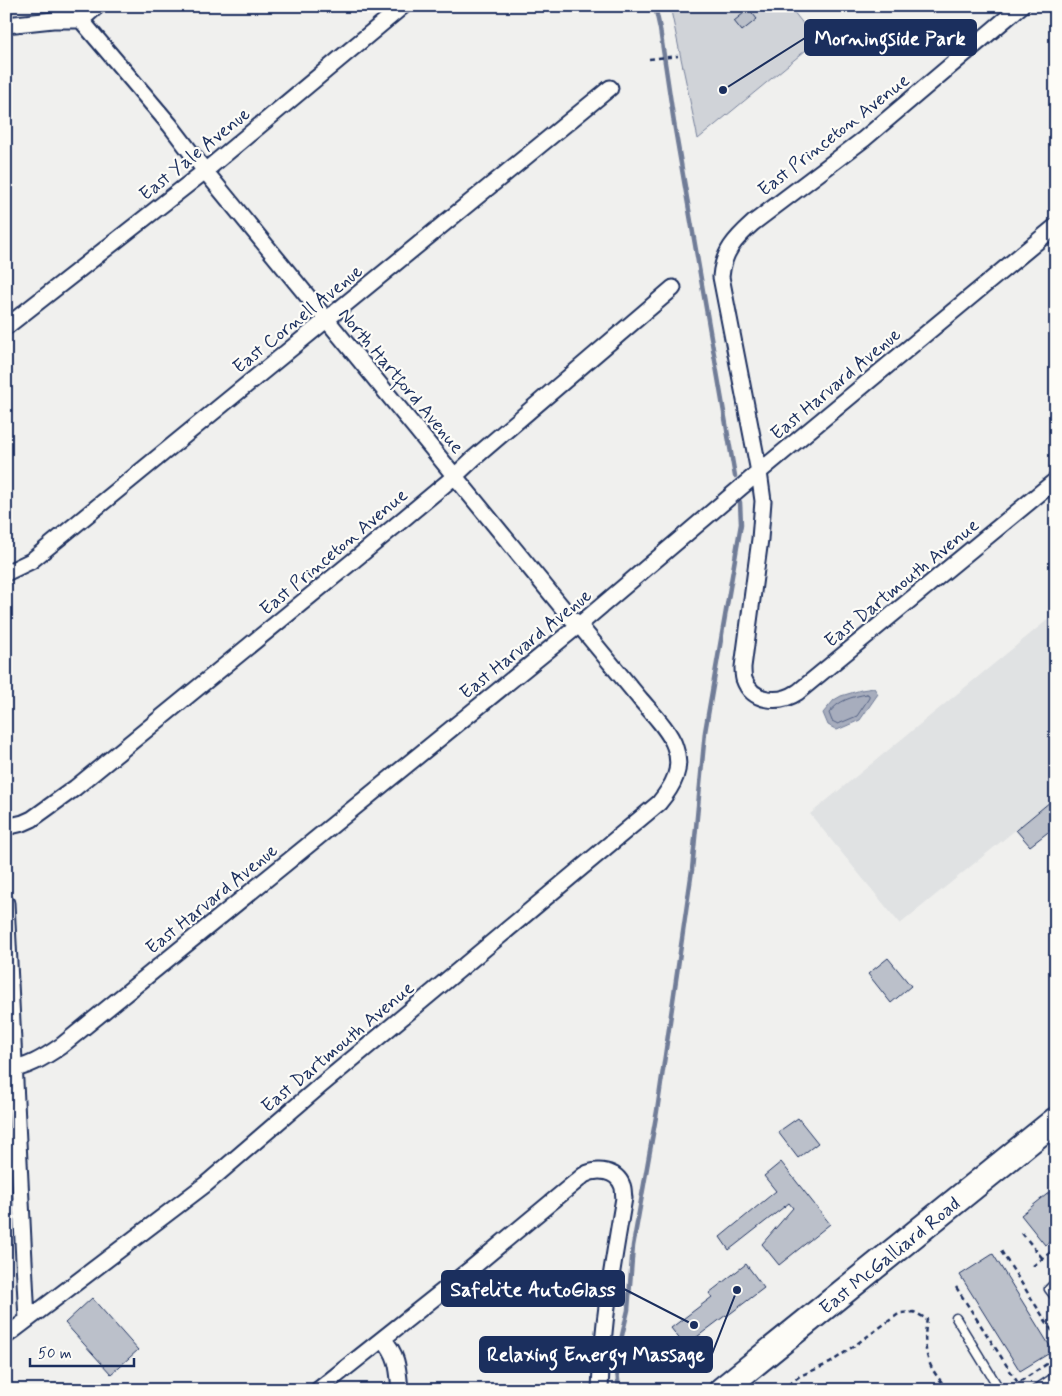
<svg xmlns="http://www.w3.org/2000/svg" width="1062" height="1396" viewBox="0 0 1062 1396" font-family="Mynerve,sans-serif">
<rect width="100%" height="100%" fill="#f0f0ee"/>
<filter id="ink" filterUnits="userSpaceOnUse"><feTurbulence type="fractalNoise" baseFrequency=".02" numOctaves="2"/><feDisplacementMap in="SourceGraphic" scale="10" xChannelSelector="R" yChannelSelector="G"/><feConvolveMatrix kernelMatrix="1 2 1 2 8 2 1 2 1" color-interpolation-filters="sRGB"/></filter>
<g filter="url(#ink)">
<path fill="#e0e2e3" d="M1056,613v184l-156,127 -90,-110z"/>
<path fill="#d0d3d8" stroke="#76819b" d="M670,6h119l28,35 -119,98z"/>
<path fill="#a7adbd" stroke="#6f7b97" d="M874,688l4,6 -18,26 -23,10 -9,-5 -5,-12 11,-13 7,-4 20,-6z"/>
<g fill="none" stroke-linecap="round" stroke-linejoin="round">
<path stroke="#536184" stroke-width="1" d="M867,694l2,1v3l-12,18 -19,8 -6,-3 -3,-8c10,-13 22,-16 38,-19z"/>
<path stroke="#6f7b97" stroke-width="4.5" d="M655,6l5,23 14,94 61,353
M619,1390l-3,-29 12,-51 5,-64 24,-135 35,-241 13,-138 36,-208 -1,-22"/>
</g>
<path fill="#bbc0ca" stroke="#1b2f5e" d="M749,9l8,10 -15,12 -8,-10z
M1056,797v29l-26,20 -14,-16z
M888,958l23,28 -20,17 -23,-29z
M798,1118l20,25 -20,15 -20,-26z
M781,1162l49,62 -51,41 -17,-21 31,-36 -4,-5 -60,47 -9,-13 56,-46 -12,-15z
M1056,1187v50l-11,8 -24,-30z
M993,1254l60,97 -33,20 -60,-96z
M746,1264l18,24 -37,28 -1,-1 -41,31 -14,-18 41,-31 -3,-4z
M92,1298l46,52 -27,24 -46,-51z"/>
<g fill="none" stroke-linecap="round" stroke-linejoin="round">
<g stroke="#1b2f5e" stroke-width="11">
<path id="lane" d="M1056,1282l-7,7 7,9
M956,1318l44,72
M1035,1390l21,-14"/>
</g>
<g stroke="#1b2f5e" stroke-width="19">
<path id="street" d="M1021,6l-157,133 -111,84c-18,16 -30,29 -32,54l38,195 4,29 -3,38 -17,128c0,4 0,8 1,12 8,24 36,25 54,13l258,-212
M6,25l47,-5h28l16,-14
M6,327l199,-156 198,-165
M6,573l25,-12 579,-473
M6,827l17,-4 9,-4 43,-31 284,-232 96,-80 18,-17 200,-171
M6,903l21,417
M6,1070c20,-1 39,-13 55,-24l518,-421 180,-153 297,-246
M6,1336l200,-152 114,-98 339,-283c14,-17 24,-34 16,-56 -5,-16 -23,-34 -34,-47 -21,-25 -41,-50 -62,-75l-9,-8 -365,-446 -35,-46 -89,-105
M383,1339c15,16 15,30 17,51
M318,1390l155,-123 111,-92c13,-7 32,-5 38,10 2,4 1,9 2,13 -11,64 -22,127 -24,192"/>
</g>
<g stroke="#1b2f5e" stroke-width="29">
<g id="primary">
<path id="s1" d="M722,1390l334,-270"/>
</g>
</g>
<path stroke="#1b2f5e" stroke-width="2.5" stroke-dasharray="5 4" stroke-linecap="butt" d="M649,59l29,-3
M1022,1233l21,26
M1001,1251l55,86
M1033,1266l23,-18
M956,1287l62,96 38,-25
M781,1390l19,-14 30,-13 70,-50 14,-1 13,7c-3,17 -3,36 6,51 4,7 10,13 14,20"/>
<use href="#lane" stroke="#fdfcf7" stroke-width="8"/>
<use href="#street" stroke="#fdfcf7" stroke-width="15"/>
<use href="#primary" stroke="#fdfcf7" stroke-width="25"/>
</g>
</g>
<g text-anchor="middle" stroke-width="4.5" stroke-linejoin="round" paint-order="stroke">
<g font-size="19" fill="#1b2f5e" stroke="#fdfcf7">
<text transform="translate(833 134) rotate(-38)" y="7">East Princeton Avenue</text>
<text transform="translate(194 153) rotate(-39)" y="7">East Yale Avenue</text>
<text transform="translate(297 318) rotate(-39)" y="7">East Cornell Avenue</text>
<text transform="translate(402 380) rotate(50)" y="7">North Hartford Avenue</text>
<text transform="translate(835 383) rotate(-40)" y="7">East Harvard Avenue</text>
<text transform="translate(333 551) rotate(-40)" y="7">East Princeton Avenue</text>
<text transform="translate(901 582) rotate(-39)" y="7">East Dartmouth Avenue</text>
<text transform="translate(525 643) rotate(-39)" y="7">East Harvard Avenue</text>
<text transform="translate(211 898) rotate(-39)" y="7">East Harvard Avenue</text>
<text transform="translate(337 1046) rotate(-40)" y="7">East Dartmouth Avenue</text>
<text dy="7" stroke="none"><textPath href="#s1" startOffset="215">East McGalliard Road</textPath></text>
</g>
</g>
<path fill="none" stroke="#1b2f5e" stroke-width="2" d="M723 90L805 38M694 1325L624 1289M737 1290L712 1354"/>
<g fill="#1b2f5e" stroke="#fdfcf7" stroke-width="2">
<circle cx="723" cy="90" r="5"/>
<circle cx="694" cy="1325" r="5"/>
<circle cx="737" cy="1290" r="5"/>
</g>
<g fill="#1b2f5e" stroke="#1b2f5e" stroke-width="2">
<rect x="805" y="20" width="171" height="35" rx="5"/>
<rect x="442" y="1271" width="182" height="35" rx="5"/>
<rect x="480" y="1337" width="232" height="35" rx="5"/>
</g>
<g font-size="20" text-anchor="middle" font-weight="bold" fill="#fff">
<text x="890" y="45">Morningside Park</text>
<text x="533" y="1296">Safelite AutoGlass</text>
<text x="596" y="1361">Relaxing Energy Massage</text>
</g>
<rect width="1062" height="1396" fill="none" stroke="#fdfcf7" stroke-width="25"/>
<rect x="12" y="12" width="1037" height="1371" fill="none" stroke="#1b2f5e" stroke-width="2" filter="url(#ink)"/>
<path d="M30 1358v8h104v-8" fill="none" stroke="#1b2f5e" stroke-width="2.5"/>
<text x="38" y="1358" font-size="15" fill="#1b2f5e" stroke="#fdfcf7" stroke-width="4" paint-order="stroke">50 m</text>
</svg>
